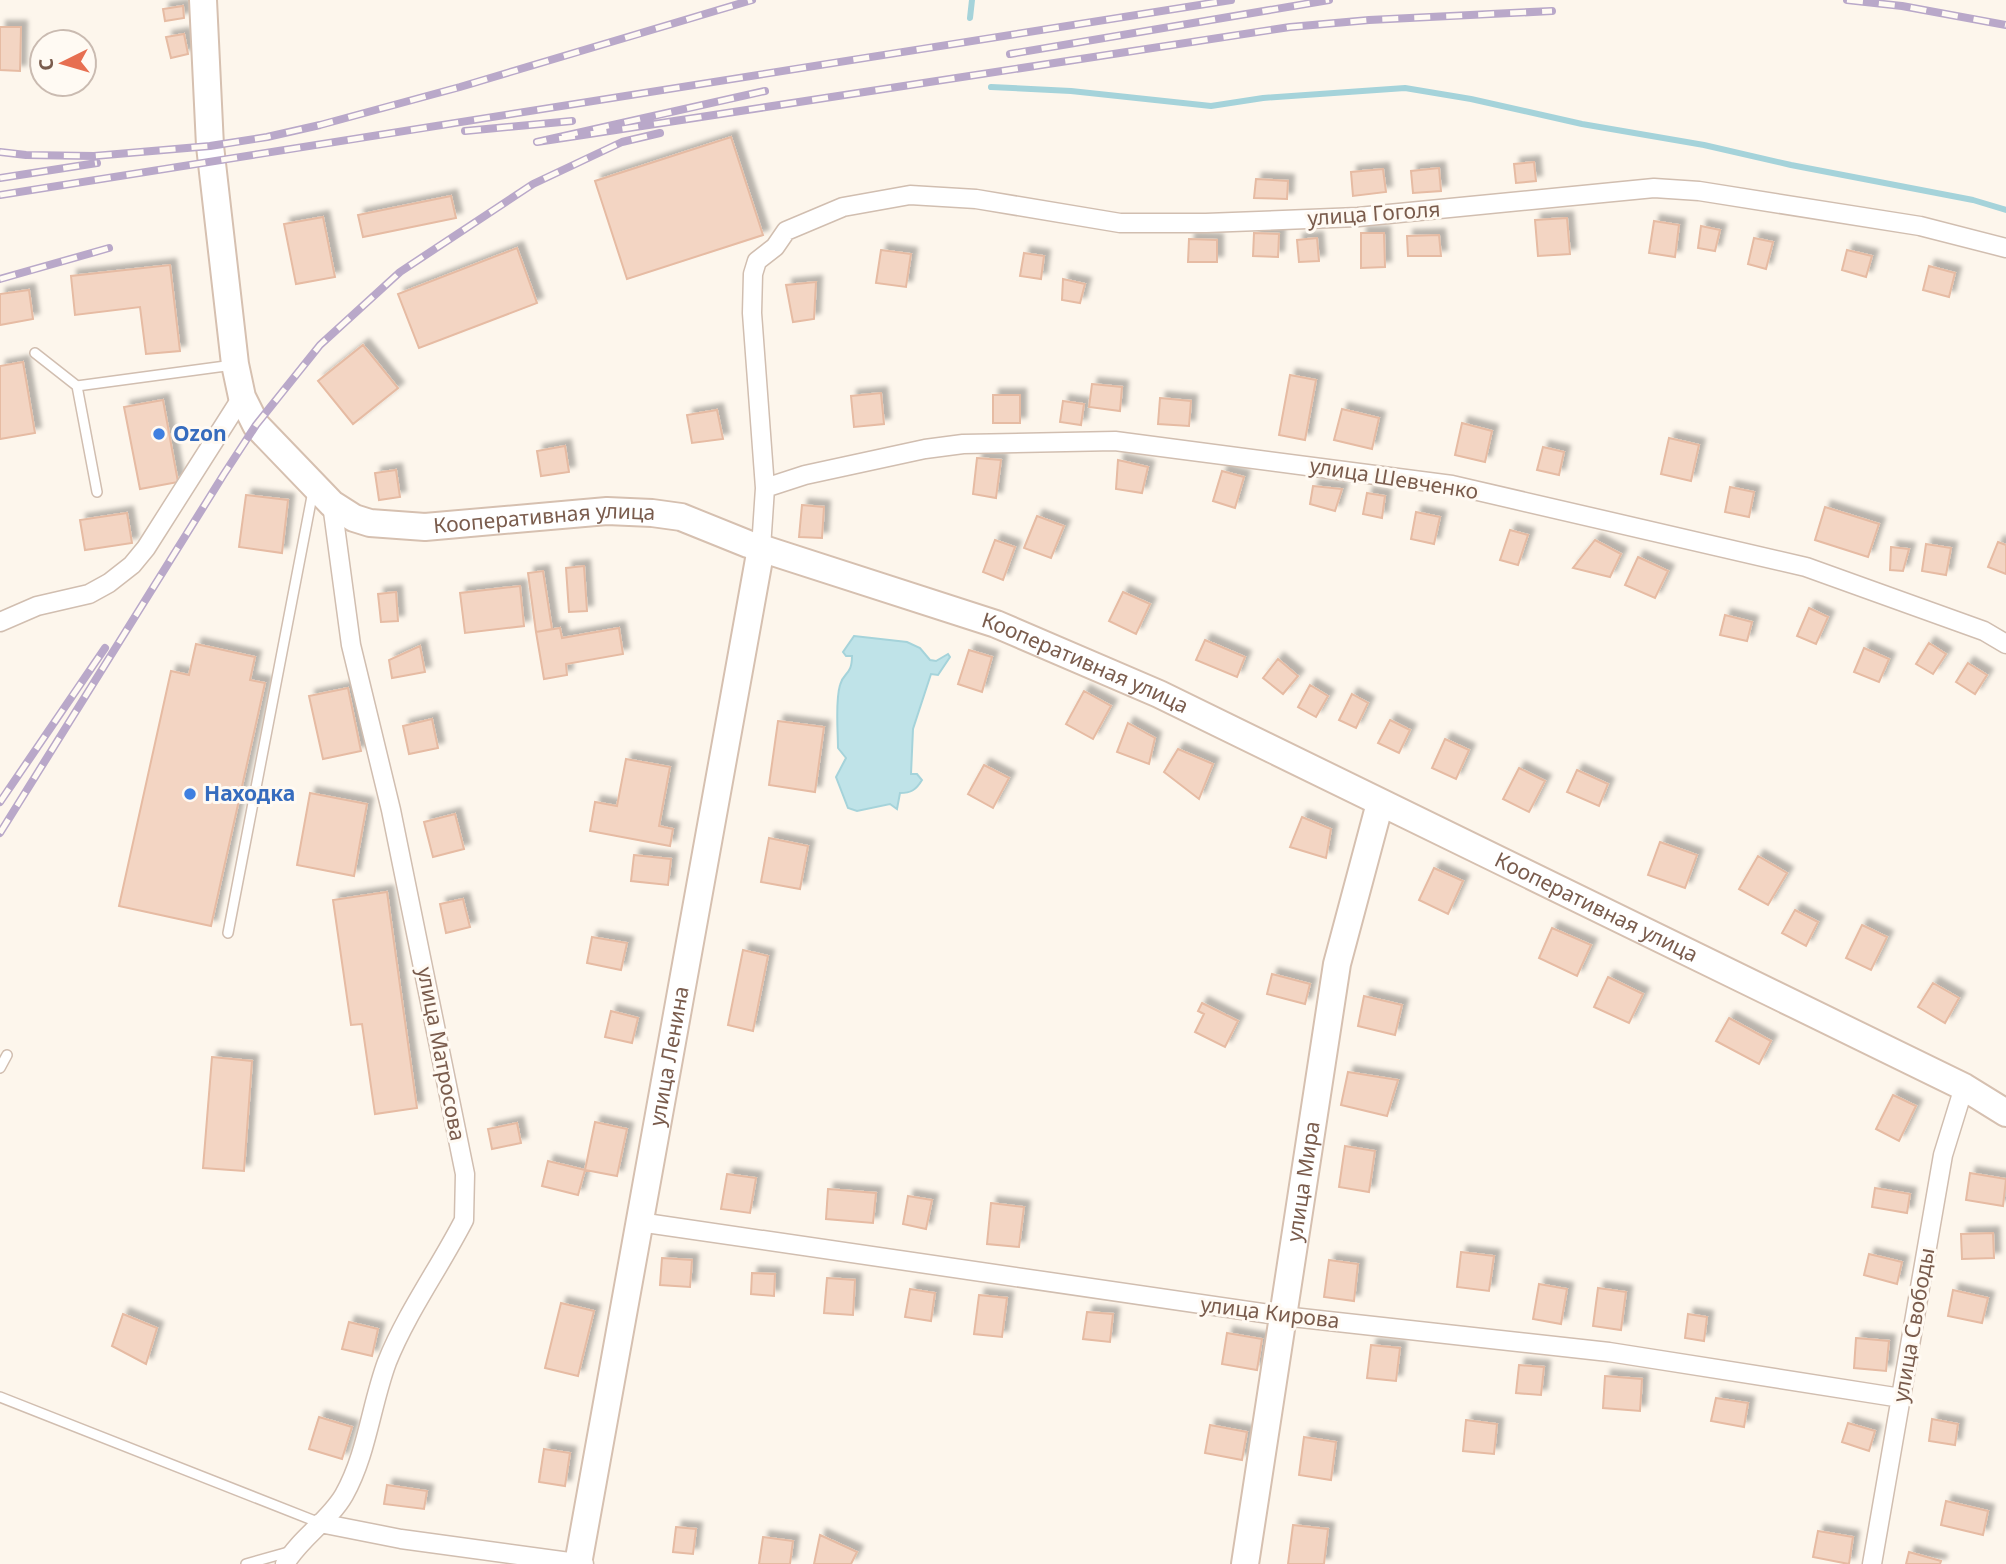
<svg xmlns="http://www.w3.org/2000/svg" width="2006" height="1564" viewBox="0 0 2006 1564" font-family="'Noto Sans',sans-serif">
<defs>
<filter id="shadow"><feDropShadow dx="6" dy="-6" stdDeviation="2" flood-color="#0004"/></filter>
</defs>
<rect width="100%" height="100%" fill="#fdf6ec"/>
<path fill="#bfe3e8" stroke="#a5d3da" stroke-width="2" d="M854,636l53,6 13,6 10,12 6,1 12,-7 2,3 -12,18 -7,-1 -18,55 -2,45h6l5,6c-6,10 -11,13 -22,13l-3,16 -7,-5 -33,7 -9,-3 -12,-31 10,-19 -8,-10c0,-18 -3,-46 2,-63 3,-13 12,-9 12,-29h-6l-3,-4z"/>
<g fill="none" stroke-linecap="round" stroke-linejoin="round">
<path stroke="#a5d3da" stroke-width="6" d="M970,18l2,-18
M991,87l80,4 140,15 52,-8 142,-10 66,11 111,25 122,21 87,20 182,35 33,10"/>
</g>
<path fill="#f3d5c3" stroke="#e6bba3" stroke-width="2" filter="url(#shadow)" d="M183,6l1,12 -19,3 -2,-12z
M0,27h21l-1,44 -20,-1z
M184,34l4,20 -17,4 -5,-21z
M731,137l32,98 -136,44 -32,-98z
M1534,162l2,19 -20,2 -2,-19z
M1439,168l2,23 -28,2 -2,-22z
M1383,169l3,23 -33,4 -2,-24z
M1256,179l32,2 -1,18 -33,-1z
M451,196l5,22 -93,19 -5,-22z
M323,217l12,60 -39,7 -12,-60z
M1567,218l3,36 -32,2 -3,-36z
M1654,221l25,4 -4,32 -26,-4z
M1701,226l19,4 -5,21 -17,-3z
M1254,233l25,1 -1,23 -25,-1z
M1361,233h23l1,34 -24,1z
M1439,235l2,21h-33l-1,-20z
M1317,238l2,23 -20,1 -2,-22z
M1754,238l19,4 -7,27 -18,-5z
M1189,239l28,1v22h-29z
M517,248l20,55 -118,45 -21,-54z
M881,250l30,4 -5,33 -30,-4z
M1847,250l25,6 -6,21 -24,-7z
M1024,253l20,3 -3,23 -21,-3z
M170,265l10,86 -34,3 -6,-47 -65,8 -4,-39z
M1929,266l26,7 -6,24 -26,-7z
M1063,279l22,5 -5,19 -18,-3z
M816,282l-2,37 -21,3 -7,-37z
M29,290l4,29 -33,6v-31z
M363,345l35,43 -45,36 -35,-43z
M23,362l12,71 -35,6v-73z
M1290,375l26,5 -11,60 -26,-5z
M1092,384l30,3 -2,24 -31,-4z
M881,393l3,31 -30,3 -3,-31z
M993,395h27v28h-27z
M1160,398l31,3 -2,25 -31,-2z
M163,400l15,82 -38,7 -16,-82z
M1063,401l21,3 -3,21 -21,-3z
M1342,409l37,9 -7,31 -38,-9z
M717,410l6,29 -31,4 -5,-28z
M1462,423l30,8 -7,31 -30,-7z
M1669,438l30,7 -8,36 -30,-7z
M565,446l4,26 -28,4 -4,-25z
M1543,447l21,5 -5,23 -22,-5z
M977,458l24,2 -5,38 -23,-4z
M1118,460l30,7 -6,26 -26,-4z
M396,470l4,27 -21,3 -4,-27z
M1222,471l22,6 -9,31 -22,-7z
M1313,486l29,3 -7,22 -25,-7z
M1730,487l24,5 -5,25 -24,-5z
M1367,493l18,3 -3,22 -19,-4z
M246,495l42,5 -6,53 -43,-6z
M802,505l22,2 -2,31 -23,-1z
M1825,507l54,17 -11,33 -53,-17z
M1416,512l24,5 -6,27 -23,-5z
M127,513l5,30 -47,7 -5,-30z
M1037,516l27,10 -13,32 -27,-10z
M1510,530l18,5 -10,30 -18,-5z
M995,540l20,7 -12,33 -20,-8z
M1595,540l26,14 -11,23 -37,-9z
M1998,542l8,3v29l-18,-7z
M1926,544l25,4 -5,27 -24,-4z
M1891,547l18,2 -6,22 -13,-1z
M1638,557l30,14 -13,27 -30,-13z
M584,566l3,45 -18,1 -3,-44z
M543,571l9,58 -16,3 -8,-59z
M520,586l4,40 -59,7 -5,-40z
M396,592l2,29 -17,1 -3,-28z
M1123,592l27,12 -14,30 -27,-13z
M1809,608l19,9 -12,27 -19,-8z
M1725,615l27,7 -5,19 -27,-6z
M560,628l2,10 57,-10 4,26 -57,10 1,11 -23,4 -8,-47z
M1205,640l40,17 -8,20 -41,-17z
M1929,643l17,11 -13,20 -17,-10z
M196,644l59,13 -5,23 15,3 -54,243 -92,-20 52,-235 18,4z
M420,646l5,26 -33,6 -3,-18z
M1864,648l25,11 -10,23 -25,-10z
M969,650l23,7 -10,35 -24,-8z
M1278,659l20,17 -15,18 -20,-16z
M1968,663l19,12 -12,19 -19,-12z
M1310,685l18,11 -12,21 -18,-10z
M348,688l13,63 -38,8 -14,-63z
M1084,691l27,15 -18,33 -27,-15z
M1352,694l16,9 -12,25 -17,-8z
M432,719l6,29 -29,6 -6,-28z
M1390,720l20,10 -11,23 -21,-10z
M778,721l46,6 -9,65 -46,-7z
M1128,723l27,15 -6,26 -32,-12z
M1445,739l24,11 -13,29 -24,-11z
M1178,749l35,15 -14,35 -35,-27z
M626,759l44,8 -11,59 14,3 -3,17 -80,-15 5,-29 22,4z
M984,765l25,13 -16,30 -25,-14z
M1519,768l26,13 -16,31 -26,-13z
M1577,770l31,14 -9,22 -32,-14z
M310,793l57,11 -13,72 -57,-11z
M455,814l9,35 -31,8 -9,-35z
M1302,817l29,12 -5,29 -36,-11z
M769,838l39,8 -8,43 -39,-7z
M1660,842l37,13 -12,33 -37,-13z
M634,855l37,4 -3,26 -37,-4z
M1758,856l29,17 -19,32 -29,-16z
M1434,868l29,13 -15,33 -29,-14z
M387,892l30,216 -42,6 -13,-90 -11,1 -18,-125z
M463,899l7,28 -24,6 -6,-29z
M1795,910l23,12 -12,24 -24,-13z
M1862,925l25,12 -16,33 -25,-12z
M1552,928l39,17 -14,31 -38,-18z
M592,937l35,6 -6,27 -34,-7z
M743,950l25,6 -15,75 -25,-6z
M1272,974l38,10 -5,20 -38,-10z
M1608,977l35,17 -14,29 -35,-16z
M1933,983l26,15 -14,25 -27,-16z
M1364,996l38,9 -7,30 -37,-9z
M1202,1003l36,18 -13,26 -30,-15 9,-18 -6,-3z
M611,1011l27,7 -6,25 -27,-6z
M1729,1018l42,23 -12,23 -43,-23z
M212,1057l40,4 -8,110 -41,-3z
M1348,1072l50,8 -11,36 -46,-11z
M1893,1095l23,11 -17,35 -23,-12z
M595,1122l32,7 -10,47 -32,-6z
M517,1123l4,20 -29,6 -4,-20z
M1345,1146l30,5 -6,41 -30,-5z
M548,1161l37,9 -7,25 -36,-9z
M1970,1173l36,6 -3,27 -37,-6z
M727,1174l29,4 -6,35 -29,-4z
M1875,1188l35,6 -3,19 -35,-6z
M828,1189l48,4 -3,30 -47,-4z
M908,1196l24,4 -6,29 -23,-5z
M991,1203l33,4 -5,40 -32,-3z
M1993,1233l1,25 -32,1 -1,-25z
M1461,1252l33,4 -5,35 -32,-4z
M1869,1254l33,8 -5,22 -33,-9z
M662,1258l30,2 -2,27 -30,-2z
M1329,1260l29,4 -4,37 -30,-4z
M752,1273l23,1 -1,22 -23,-2z
M827,1278l28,2 -2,35 -29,-2z
M1539,1284l28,5 -6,35 -28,-5z
M1598,1288l28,4 -5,38 -28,-4z
M910,1289l25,4 -4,28 -26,-4z
M1953,1290l35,8 -6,25 -34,-7z
M979,1295l28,3 -5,39 -28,-3z
M561,1303l33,8 -16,65 -33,-8z
M1087,1312l26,2 -3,28 -27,-3z
M123,1314l34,14 -11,36 -34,-18z
M1688,1314l19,3 -3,24 -19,-3z
M349,1322l29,7 -6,27 -30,-7z
M1227,1333l35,6 -5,31 -35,-6z
M1856,1338l33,3 -3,30 -32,-3z
M1371,1345l29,3 -4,33 -29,-3z
M1519,1365l25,2 -3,28 -25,-2z
M1605,1376l37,3 -2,32 -37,-3z
M1716,1398l32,5 -4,24 -33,-6z
M319,1417l33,10 -10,32 -33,-10z
M1932,1419l26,5 -3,21 -26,-4z
M1466,1420l31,4 -3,30 -31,-3z
M1848,1423l27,8 -6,20 -27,-9z
M1210,1425l37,7 -5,28 -37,-7z
M1304,1437l32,5 -5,38 -32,-5z
M544,1449l26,4 -5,33 -26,-4z
M387,1485l40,6 -3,18 -40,-5z
M1946,1501l42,10 -5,24 -42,-10z
M1293,1525l35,4 -4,35h-36z
M676,1527l20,2 -3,25 -20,-2z
M1818,1531l35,6 -4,27 -36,-7z
M820,1535l37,17 -6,12h-37z
M763,1537l30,4 -3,23h-31z
M1909,1552l32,9 -1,3h-34z"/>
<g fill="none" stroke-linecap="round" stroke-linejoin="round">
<g stroke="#d1beb0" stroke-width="12">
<path id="lane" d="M35,353l42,33 20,106
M77,386l156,-21
M228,933l85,-442
M0,1068l7,-13
M0,1397l320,126
M246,1564l46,-13"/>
</g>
<g stroke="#d1beb0" stroke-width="21">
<path id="street" d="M765,488l40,-13 120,-26 38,-5 152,-3 337,44 354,82 178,64 22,13
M761,548l4,-60 -13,-175 1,-39 4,-13 18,-14 11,-16 57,-24 67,-12 66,4 144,24h86l152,-6 296,-29 45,3 221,35 86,22
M0,622l37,-16 52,-12 20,-11 23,-18 14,-17 96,-151
M639,1222l644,94 326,36 292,46
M320,1523l81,16 183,25
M285,1564c15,-26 44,-43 59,-69 23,-41 27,-90 43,-133 20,-50 53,-95 77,-142l1,-46 -74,-364 -40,-165 -19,-141
M1872,1564l71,-409 21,-68"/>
</g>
<g stroke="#d6c0b0" stroke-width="30">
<g id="secondary">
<path id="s1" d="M203,0l7,146 25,218 7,33 14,28 76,79 22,14 16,5 55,4 182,-16 45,2 29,4 67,27 248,80 163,70 805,393 42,26"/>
<path id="s2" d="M578,1564l183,-1016"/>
<path id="s3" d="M1245,1564l92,-600 43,-161"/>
</g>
</g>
<use href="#lane" stroke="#fff" stroke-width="9"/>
<use href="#street" stroke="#fff" stroke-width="18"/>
<use href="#secondary" stroke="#fff" stroke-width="26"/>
<g stroke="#b9a8c9" stroke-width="8">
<path id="rail" d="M1847,0l55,6 104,19
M1010,54l319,-54
M765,91l-228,51 753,-115 79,-7 183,-9
M465,131l107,-10
M0,152l26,3 68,1 116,-10 57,-9 53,-12 140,-38 292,-87
M0,178l97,-15
M0,195l1231,-195
M0,279l109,-31
M0,802l105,-154
M0,833l224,-359 32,-49 64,-80 80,-73 133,-88 89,-42 38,-9"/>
</g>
<use href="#rail" stroke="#fffaf3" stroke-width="5" stroke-dasharray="16" stroke-linecap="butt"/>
</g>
<g fill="#3f7fe0" stroke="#fffaf3" stroke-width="2.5">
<circle cx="159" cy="434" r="7"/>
<circle cx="190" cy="794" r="7"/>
</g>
<g text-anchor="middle" stroke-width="6" stroke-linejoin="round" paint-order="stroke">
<g font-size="21" fill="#7a5c4d" stroke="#fffaf3">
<text transform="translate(1374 214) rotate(-4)" y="7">улица Гоголя</text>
<text transform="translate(1394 479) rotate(9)" y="7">улица Шевченко</text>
<text dy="7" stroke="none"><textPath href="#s1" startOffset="758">Кооперативная улица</textPath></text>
<text dy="7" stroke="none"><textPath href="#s1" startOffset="1325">Кооперативная улица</textPath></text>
<text dy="7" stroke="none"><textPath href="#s1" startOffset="1892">Кооперативная улица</textPath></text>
<text transform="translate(441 1054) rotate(79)" y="7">улица Матросова</text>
<text dy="7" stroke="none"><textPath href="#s2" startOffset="516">улица Ленина</textPath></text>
<text dy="7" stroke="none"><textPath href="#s3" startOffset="387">улица Мира</textPath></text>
<text transform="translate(1270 1313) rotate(7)" y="7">улица Кирова</text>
<text transform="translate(1914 1325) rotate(-80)" y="7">улица Свободы</text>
</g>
<g font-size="21" font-weight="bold" fill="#366cbe" stroke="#fffaf3" text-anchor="start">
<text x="173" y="441">Ozon</text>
<text x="204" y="801">Находка</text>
</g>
</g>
<g transform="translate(63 63) rotate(265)"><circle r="33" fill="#fffaf3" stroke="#cabbb1" stroke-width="2"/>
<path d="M0-5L12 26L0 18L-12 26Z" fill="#e76f51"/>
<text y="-10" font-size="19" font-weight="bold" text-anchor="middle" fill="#7a5c4d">С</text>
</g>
</svg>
